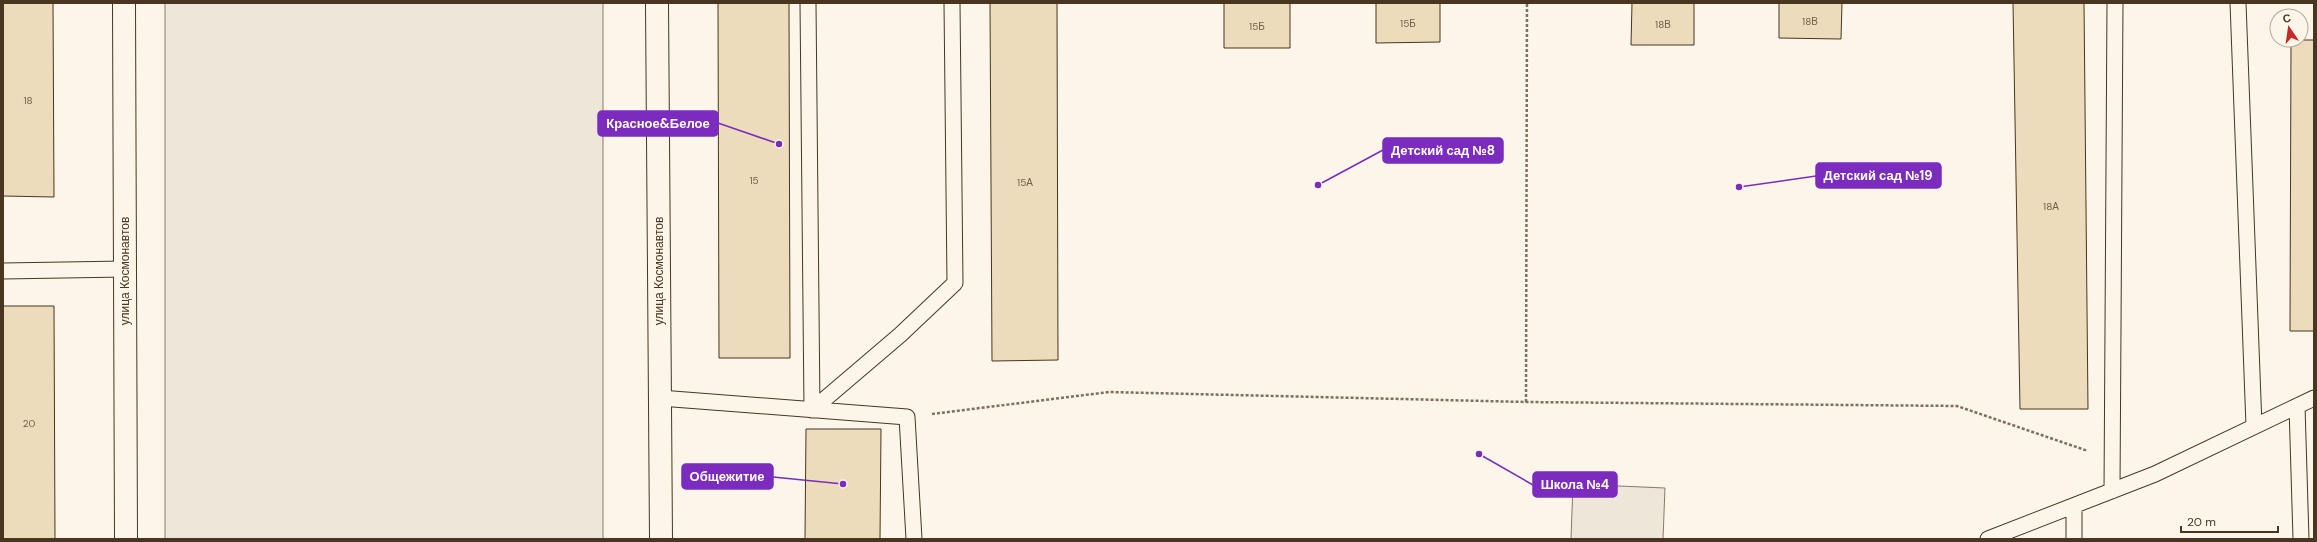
<svg xmlns="http://www.w3.org/2000/svg" width="2317" height="542" viewBox="0 0 2317 542" font-family="'DM Sans',sans-serif">
<rect width="100%" height="100%" fill="#fbf6e9"/>
<path fill="#ede6d9" stroke="#887966" d="M165,3h438v536h-438z
M1573,484l92,4 -2,51h-92z"/>
<path fill="#ecdcbc" stroke="#4a3520" d="M3,3h50l1,194 -51,-1z
M718,3h71l1,355h-71z
M990,3h67l1,357 -66,1z
M1224,3h66v45h-66z
M1376,3h64v39l-64,1z
M1632,3h62v42h-63z
M1779,3h63l-1,36 -62,-1z
M2013,3h71l4,406h-68z
M2291,40h23v291h-24z
M3,306h51l1,233h-52z
M806,429h75l-1,110h-75z"/>
<g fill="none" stroke-linecap="round" stroke-linejoin="round">
<g stroke="#4a3520" stroke-width="17">
<path id="lane" d="M808,3l4,407
M2238,3l16,423
M3,271l122,-2
M660,398l247,19 7,122
M2297,406l4,133
M812,410l88,-75 55,-52 -3,-280
M2112,491l3,-488
M2074,506v33
M1988,539l167,-65 159,-76"/>
</g>
<g stroke="#4a3520" stroke-width="24">
<path id="secondary" d="M124,3l2,536
M657,3l4,536"/>
</g>
<path stroke="#7f6f5c" stroke-width="2.5" stroke-dasharray="3 2" stroke-linecap="butt" d="M1526,402l1,-399
M932,414l177,-22 417,10 431,4 131,45"/>
<use href="#lane" stroke="#fbf6e9" stroke-width="15"/>
<use href="#secondary" stroke="#fbf6e9" stroke-width="22"/>
</g>
<g text-anchor="middle" stroke-width="3" stroke-linejoin="round" paint-order="stroke">
<g font-size="10" fill="#725f47">
<text x="1810" y="25">18В</text>
<text x="1408" y="27">15Б</text>
<text x="1663" y="28">18В</text>
<text x="1257" y="30">15Б</text>
<text x="28" y="104">18</text>
<text x="754" y="184">15</text>
<text x="1025" y="186">15А</text>
<text x="2051" y="210">18А</text>
<text x="29" y="427">20</text>
</g>
<g font-size="12" fill="#4a3520" stroke="#fbf6e9">
<text transform="translate(125 271) rotate(-90)" y="4">улица Космонавтов</text>
<text transform="translate(659 271) rotate(-90)" y="4">улица Космонавтов</text>
</g>
</g>
<path fill="none" stroke="#7b2cbf" stroke-width="1.5" d="M779 144L718 123M1318 185L1383 150M1739 187L1816 176M843 484L773 477M1479 454L1533 485"/>
<g fill="#7b2cbf" stroke="#fbf6e9" stroke-width="1.5">
<circle cx="779" cy="144" r="4"/>
<circle cx="1318" cy="185" r="4"/>
<circle cx="1739" cy="187" r="4"/>
<circle cx="843" cy="484" r="4"/>
<circle cx="1479" cy="454" r="4"/>
</g>
<g fill="#7b2cbf" stroke="#7b2cbf" stroke-width="1.5">
<rect x="598" y="111" width="120" height="25" rx="4"/>
<rect x="1383" y="138" width="120" height="25" rx="4"/>
<rect x="1816" y="163" width="125" height="25" rx="4"/>
<rect x="682" y="464" width="91" height="25" rx="4"/>
<rect x="1533" y="472" width="84" height="25" rx="4"/>
</g>
<g font-size="13" text-anchor="middle" font-weight="bold" fill="#fff">
<text x="658" y="128">Красное&amp;Белое</text>
<text x="1443" y="155">Детский сад №8</text>
<text x="1878" y="180">Детский сад №19</text>
<text x="727" y="481">Общежитие</text>
<text x="1575" y="489">Школа №4</text>
</g>
<rect width="2317" height="542" fill="none" stroke="#4a3520" stroke-width="8"/>
<g transform="translate(2289 28) rotate(347)"><circle r="19" fill="#fbf6e9" stroke="#b4a999"/>
<path d="M0-3L7 15L0 10L-7 15Z" fill="#c62828"/>
<text y="-6" font-size="11" font-weight="bold" text-anchor="middle" fill="#4a3520">С</text>
</g>
<path d="M2181 526v6h97v-6" fill="none" stroke="#4a3520" stroke-width="2"/>
<text x="2187" y="526" font-size="12" fill="#4a3520" stroke="#fbf6e9" stroke-width="3" paint-order="stroke">20 m</text>
</svg>
